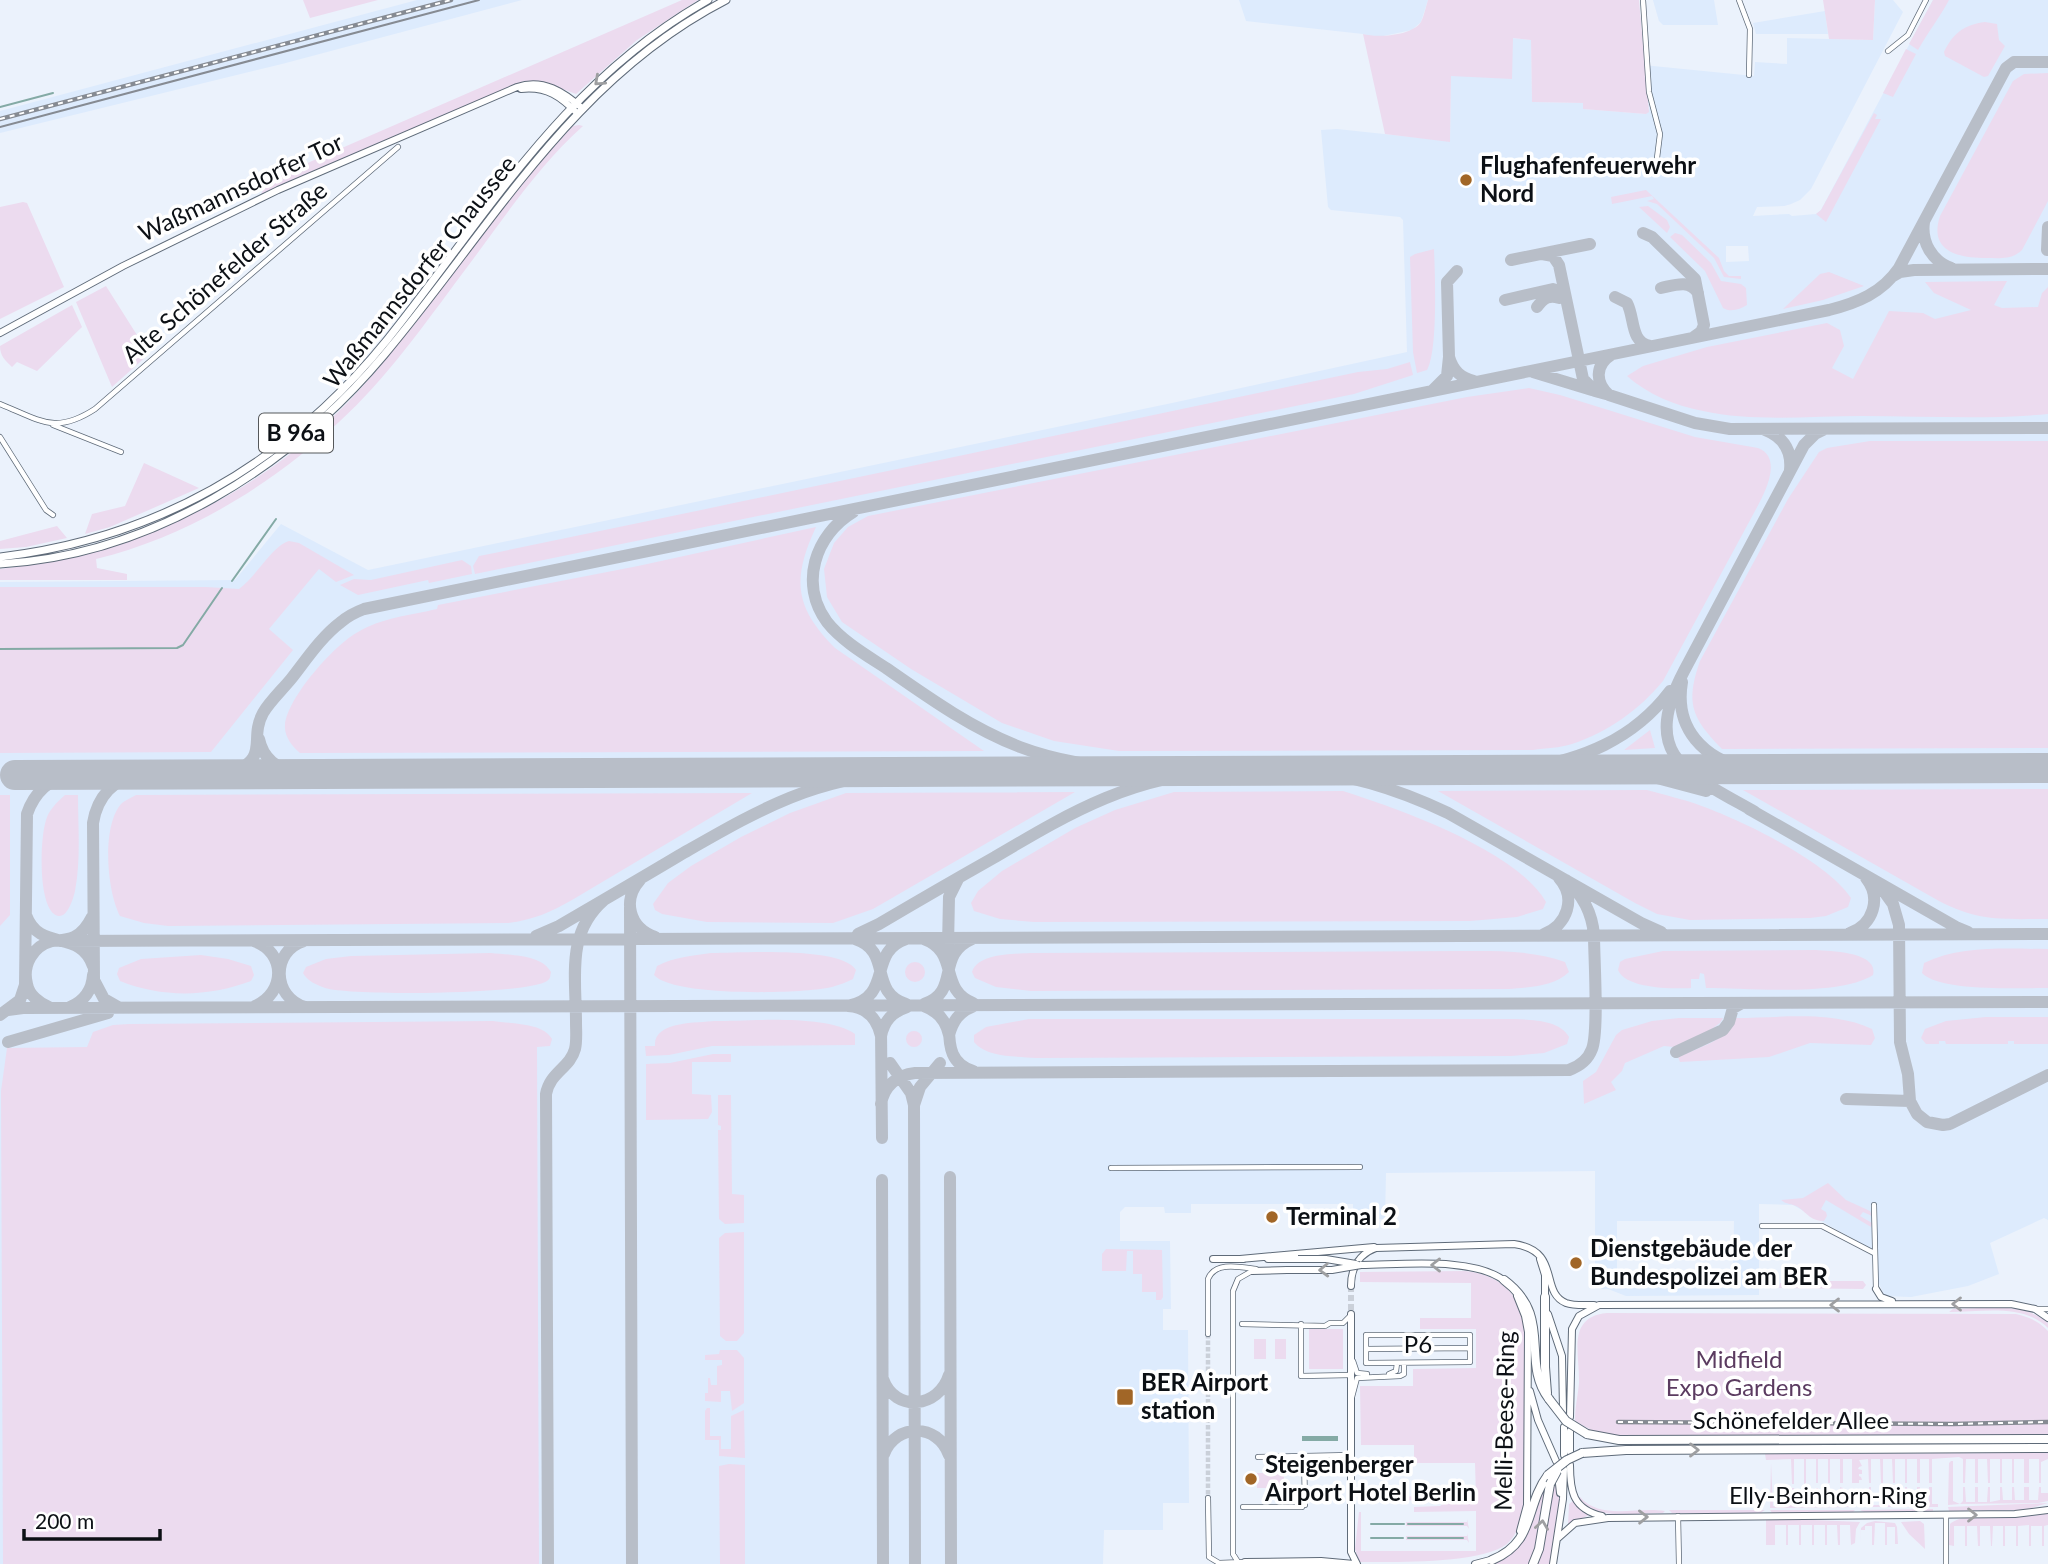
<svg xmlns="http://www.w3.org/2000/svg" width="2048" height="1564" viewBox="0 0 2048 1564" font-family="Lato,sans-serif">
<rect width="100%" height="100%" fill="#ebf2fc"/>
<path fill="#ddebfd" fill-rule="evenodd" d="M417,0h105l-240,64 -282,69v-22z
M1239,0h189l-7,22 -9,8 -38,8 -11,-4 -117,-13z
M1653,0h61l4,25h-55l-4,-4z
M1875,0h18l10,12 -92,177 -11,11 -9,4 -7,2 -27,1 -4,9 36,-2 3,2 24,-2 5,-4 112,-210h115v1220l-4,-2 -54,25 9,31 -31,12 -57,11 -26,-1 -7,-14v-29l-85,-48 -34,-1v91l-133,1 -18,-7h-13v-118l-209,2 -1,46 -32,1v-16h-162v9h-26l-1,-6h-39l-5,5v29h50l1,68h-8v21h25l1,173h-26v27h-59l-1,34h-1103v-982l235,-2 46,-56 87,46 804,-167 235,-51 -4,-132 -3,-3 -69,-7 -3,-3 -7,-77 16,-1 113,12 1,-66 61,-37 19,2 1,62 52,1v6l62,5 3,-5 -6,-44 111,11 1,-14 32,2v-26l86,2zM1726,246h22l1,15 -23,1zM1617,1221h117l-1,51h-116z
M1825,11l3,23h-72l-3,-11z"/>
<path fill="#ecdbef" d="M303,0h75l-68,18z
M682,0h16l-61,40 -61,54 -32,-12 -20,-1 -263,113 6,-12 45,-21z
M1428,0h211l10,112 -3,2 -63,-5v-6l-51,-1 -1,-62 -18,-2 -1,41 -61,-3 -1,66 -65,-8 -22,-100c14,4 49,2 58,-12 3,-6 5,-16 7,-22z
M1823,0h52l-2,40 -44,-1z
M1933,0h16c-9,17 -21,32 -31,50l-9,-6z
M1985,22l12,2 2,16 6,6 -17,30 -4,1 -39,-21 -1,-4c9,-19 20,-27 41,-30z
M1906,49l10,5 -23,43 -10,-4z
M2048,73v128l-26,49c-10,10 -23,8 -36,8 -26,0 -58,-6 -46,-42l73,-135 11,-7z
M1874,113l3,2 -2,4h6l-55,103 -10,-8 5,-4z
M579,125l4,1c-48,43 -83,98 -121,148 -38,51 -76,105 -123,148 -69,64 -152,115 -243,137l1,9 30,6v6h-127v-11c141,-18 266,-75 362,-182 59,-66 108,-141 164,-209 15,-18 31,-35 47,-52z
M1646,190l73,68 5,13 5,5h12v3l-17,-2 -10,-19 -57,-54 -10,-3 7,-2 -2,-3 -40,8 -1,-7z
M23,202l4,1 37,84 -64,32v-112z
M1648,206l19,14 3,7 -3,6 -28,-26z
M1675,233l7,2 29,28 10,18 20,3 5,4 1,17c-7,4 -16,8 -24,3l-18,-37 -35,-34z
M1434,249c1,25 4,102 -7,121l-10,3 -4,-21 -3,-95 5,-3z
M1829,272l35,14 -41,14 -40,9 37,-35z
M2007,281l-13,24 8,3 36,-1 4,-14 6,-6v127c-61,6 -124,2 -186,2 -51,0 -110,6 -159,-5 -27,-5 -56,-17 -76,-35l16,-10 64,-19 120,-24 13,7 4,16 -12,22 21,11 36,-68 34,2 12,6 36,-9 -37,-17 -9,-11z
M106,286l43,68 -37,33 -36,-85z
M72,305l10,22 -45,44 -20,-9 -5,5c-7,-7 -12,-11 -12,-21z
M1410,362l3,13 -59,19 -879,180 -2,-8 6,-10c293,-60 586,-123 879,-184l29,-3z
M1529,388l31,7 135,42 63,11c26,10 6,46 -3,63l-92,170c-24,29 -55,51 -91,63 -12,4 -26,4 -39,6l-414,1 -65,-10 -52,-18 -91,-54 -69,-47 -15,-25 -3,-28 10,-26 14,-16 20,-11 599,-119z
M1870,441h178v307l-326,1c-30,-31 -37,-45 -22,-88l88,-162 31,-47 8,-4z
M144,463l55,25 -89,39 -25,7 7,-20 33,-8z
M57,526l10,12 -41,9 -26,2v-8z
M816,527c-24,52 -22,80 19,121l149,103 -684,2c-8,-7 -16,-17 -15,-28 2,-27 50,-81 73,-93 23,-14 53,-17 79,-23l1,-4 200,-39z
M289,541l10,2 55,32 -18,7 -17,-13 -50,60 24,21 -82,102 -211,1v-166h206l33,2c17,-12 34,-44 50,-48z
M462,560l9,6 1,8 -43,9 -1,-3 -70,15 -18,-10 14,-6 17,1z
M1650,730l5,18 -31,2z
M2048,789v130c-45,0 -68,3 -109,-18l-196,-111z
M1647,790c17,5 36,9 52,15 42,15 128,56 152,93l-3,9 -22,9 -16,2 -120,2 -33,-6 -22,-11 -197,-112z
M1343,791c56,18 173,59 203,111l-3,7 -26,8 -47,4 -436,1 -34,-3 -26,-8 -3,-8 7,-12 24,-20 73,-43 40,-18 59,-18z
M1075,792l-202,117 -40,14 -126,-1 -45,-8 -7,-4 -2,-6 15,-21 23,-17 50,-29 49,-24 56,-20z
M752,793l-180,107c-21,12 -39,20 -64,23l-340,3 -24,-3 -24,-7c-13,-24 -19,-91 2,-113 4,-3 10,-6 14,-8z
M0,795h10v120l-10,11z
M65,795h13c0,31 3,65 -3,96 -2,9 -9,32 -21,23 -16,-13 -14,-75 -8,-94 3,-10 11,-18 19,-25z
M2048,949v39c-27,0 -108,4 -126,-15l2,-10c38,-18 83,-14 124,-14z
M1816,950c15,1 63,2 57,25 -34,22 -125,13 -167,13l-2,-14 -4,-1 -1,6h-8v9c-18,1 -65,1 -73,-18l2,-8 5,-3 38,-8z
M1461,951c36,0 71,-1 104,11l4,10c-15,15 -41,15 -60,17l-478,2 -35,-4 -21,-9 -3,-6c6,-19 42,-18 58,-19z
M491,953c17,2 51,1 60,19 -1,4 0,6 -4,9 -21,14 -196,15 -222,7 -8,-3 -18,-7 -22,-15l3,-6 20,-8 25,-3z
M711,953c29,0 130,-7 145,17l-3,9c-6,3 -14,6 -21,8 -29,7 -159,10 -178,-12l3,-9c17,-9 35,-10 54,-13z
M201,955l27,4 23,7 3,9 -3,6c-42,16 -89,17 -131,0l-3,-7 2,-6 22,-9z
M905 972a10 10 0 1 1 20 0a10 10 0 1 1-20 0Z
M1986,1017h62v27h-34v-3h-6v3h-62l-1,-3h-6v3h-13l-5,-6 4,-9 21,-8z
M1679,1018h44l-3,5 -11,8 -35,16 -10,-1 -39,17 -3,8 -11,11 5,8 -32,14 -1,-23 13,-9 20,-37 6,-5 30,-9z
M1736,1018c43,0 96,-8 136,11l3,9 -4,7 -61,-2 -41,14 -89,5 -2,-5c21,-10 49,-16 58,-39z
M1029,1019h486c17,1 45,1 54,18l-2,7 -23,9 -33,3 -475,2c-19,-2 -49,0 -62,-16v-7l12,-8z
M493,1021c17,3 50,1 59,18l-2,7 -13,1 2,517h-536l-2,-473 6,-43 80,-1 6,-15 20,-7 16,-1z
M715,1021c35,0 112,-7 140,13v11l-143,1 -43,9 -23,1 -1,-10h10c-2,-25 42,-23 60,-25z
M906 1039a8 8 0 1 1 16 0a8 8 0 1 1-16 0Z
M713,1054h18v8h-39v32l19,1 1,17 -4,7 -62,1v-56l24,-1z
M718,1095h13l1,99 12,1v28l-19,1 -6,-5 -1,-89h3v-4l-3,-1z
M1828,1183l18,17 24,11 2,5 -9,-4 -3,4 12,7 -1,4 -45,-27 -5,9 5,3 1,4 -3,5c-13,0 -16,-7 -26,-14 -7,-4 -11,-2 -17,-7l22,-2z
M744,1232v101l-7,8h-11l-6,-5 -1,-98 6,-5z
M1106,1249l56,1 1,47 -2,3h-5v-8h-14v-18h-9v-23h-6l-1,20h-24v-17z
M1465,1271c32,3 52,20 60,51v183c-4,15 -7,29 -18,39 -26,20 -110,18 -148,18l-4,-13 4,-37h2v39h115v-40l-62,1v-5l26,-1 12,-8 24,-2 -1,-33h-66v-4h5v-14h-53l-1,-59h53v-17l63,-1v-39h-56v-11h51v-35l-111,-1v-10z
M1821,1281h42l3,4 -3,4 -84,-1 1,-5z
M1953,1309c30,0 71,-8 95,14v5c-25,-25 -66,-16 -99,-16z
M1607,1313l409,1c13,3 22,7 32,17v104l-434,2 -18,-4 -21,-12c0,-14 3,-26 4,-38 1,-29 -13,-66 28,-70z
M1309,1329h34v40h-34z
M1254,1339h12v20h-12z
M1275,1339h11v20h-11z
M720,1350h17l7,8v45l-12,8 -2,-20h-9v11l-16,-1v-8h3v-15h2l1,7h6v-19l5,-1v-5h-17v-5l14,-1z
M707,1408h3v28h11v13h10v-33l13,-6 1,48 -26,-2v-16h-14v-29z
M2048,1453v6l-7,3v21h-2v-24h-10v24h-5v-24h-10v24h-2v-24h-10v24h-2v-24h-10v24h-2l-1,-24h-9v24h-3v-24h-9l-1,24h-2v-24l-4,-2 -27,2v24h-3v-24h-9v24h-3v-24h-10v24h-2v-24h-10v24h-2l-1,-24h-9v24h-2l-1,-24h-9v24h-2l-1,-24 -9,1 3,6 -3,1 -1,2 4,1v4h-3v2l2,1 1,3h-3v3h-7v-24h-9v24h-3v-24h-10v24h-2v-24h-10v24h-2v-24h-10v24l-2,1v-25h-10v25h-2l-1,-25 -25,1 -1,-6z
M1951,1461h2v40l7,3 -12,1 1,-42z
M1771,1463l2,43 6,-1v-17h3v17h9l1,-17h2v17h10v-17h2v17h10v-17h2l1,17h9v-17h2l1,17h9v-18l3,1v17h9l1,-18 2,20 -85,1z
M729,1464l16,1v99h-25l-1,-98z
M1257,1473h27v15h-27z
M1556,1480c8,24 0,60 -6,84h-14l16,-76z
M1545,1486l-8,58 -7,20h-39l21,-12z
M1869,1487h2v18h10v-18h2v18h10v-18h2v18h10v-18h2l1,18h9v-18h3v18h9v-18h3v17h6v3h-72l3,-2z
M1963,1487h2l1,15h9v-15h3v15h9l1,-15h2v15l10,-2v-13h2l1,13h9v-13h2l1,13h9v-13h5v13h9l1,-13h2v6h7v8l-10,2 -78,1 3,-3z
M1444,1496l-9,5 -74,-2v-2z
M1580,1497c21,24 58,9 85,14l-2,2c-28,0 -65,8 -85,-14z
M1573,1501l16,14 -21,10 1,-21z
M2048,1503l-23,7 -76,1 -1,-4z
M1933,1509v4h-67l-6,-3z
M1669,1510h96l-5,3h-88z
M1770,1510h85l-3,3h-80z
M2048,1513v12l-4,1v20h-2v-20h-11v20h-2v-21l-11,1v20h-2v-20h-11v20h-2v-20h-10l-1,20h-1l-1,-20h-10v20h-2l-1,-20h-10v20h-2v-20h-11v20l-5,-1 1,-21c14,-14 74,-3 98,-11z
M1766,1518l94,4 -4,7 -1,14 -4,2 -1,-20h-10v20h-2l-1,-20h-10v20h-2v-20h-11v20h-2v-20h-11v20h-2v-20h-11v20h-2v-20h-11v20h-9z
M1467,1519l2,10 -2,-3h-61v-4h61z
M1875,1521l20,2 2,4 1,17h-3v-17h-8v18h-2v-22h-10l-1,22h-2v-19h-7v4h-4l-1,15 1,-17 6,-5z
M1920,1521l4,3 1,25 -16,-15 -8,-12z
M1467,1533l2,10 -2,-3h-61v-4h61z"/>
<path fill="#84aaa5" d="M1302,1436h36v5h-36z"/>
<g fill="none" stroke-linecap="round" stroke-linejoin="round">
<path stroke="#84aaa5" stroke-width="2" d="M0,107l53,-14
M232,581l44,-62
M0,649l177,-1 6,-3 39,-57
M1371,1524h33
M1408,1524h55
M1371,1538h32
M1408,1538h55"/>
<path stroke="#b8bec8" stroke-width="12" d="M1924,222c-3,20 8,39 27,46
M1643,233l9,4 43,42 9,46 -3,7 -7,5
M2047,250l1,-23
M1542,254l11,2 6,9 24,114 12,12 11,3
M1511,260l79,-16
M1893,276l7,-4 14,-2 134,-1
M1661,288c14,-3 28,-9 37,5
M1615,297l12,6c8,15 3,39 23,43
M1505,300l48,-11 7,3 6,8
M1537,307c6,-8 12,-13 22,-9
M1611,355c-16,10 -16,28 -2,40l86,28 35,6 318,-1
M1449,357l-2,-75 10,-11
M1533,372l59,18
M1433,390l14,-14 2,-19c4,14 12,21 25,24
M1765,430c18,7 27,20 25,40
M853,512c-38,23 -54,72 -26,110 15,19 39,33 59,46 43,30 85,60 134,79 37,14 76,19 115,24
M1682,682c-8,47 22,77 65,87
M259,739c4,20 18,29 37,35
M1523,769c58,-9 110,-29 147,-78
M1590,769l52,5 64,17
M1293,770c55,3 105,19 155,43l193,110 20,9
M229,774c43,-17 19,-33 34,-61 7,-12 19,-23 28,-34 15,-19 30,-42 50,-57 7,-6 15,-10 23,-13l1465,-299c28,-7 53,-17 70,-42l107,-200 8,-6h34
M1707,784l-4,-9 7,-6
M1749,809l207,118 12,5
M1755,812c-67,-38 -116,-55 -71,-141l120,-226 11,-11 10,-5
M640,880c-18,20 -11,48 15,57
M1880,886l13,18 6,21 1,117 8,32 2,27 7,13 10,8 16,3 7,-1 98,-49
M630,907l2,657
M26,915c14,38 54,13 67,51
M1850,933c23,-8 32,-35 16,-55
M858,934l21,-10c39,-23 77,-45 116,-67 79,-47 138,-81 233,-87
M1544,934c23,-9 33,-36 15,-56
M536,936l23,-10c41,-24 81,-47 121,-71 79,-45 130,-76 224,-83
M855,939c38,12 13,53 51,65
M924,939c36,13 14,50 49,64
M60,941l1988,-7
M254,941c32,11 32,52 1,65
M304,941c-33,10 -32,56 1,66
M948,946l1,-49 9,-18
M924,1004c37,-12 11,-49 48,-65
M924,1006c14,5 22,15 25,29
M49,1007c-10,-4 -20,-12 -22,-23 -5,-19 6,-38 25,-43 8,-1 15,-1 22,-4 9,-4 14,-12 18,-20
M70,1007c14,-6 22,-16 23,-32
M118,1007l-14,-8 -10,-19 -1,-157c4,-26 21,-45 47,-49
M8,1010l15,-2 2025,-6
M0,1015l20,-15 5,-15 2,-171c7,-21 23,-37 46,-40
M949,1027c0,20 2,37 24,44
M881,1030l1,108
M949,1035c4,-14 10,-23 23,-28
M881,1036c-4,-18 -15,-29 -33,-30 46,-9 19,-54 58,-67
M881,1036c3,-15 11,-24 26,-29
M8,1042l100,-29
M1676,1052l47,-22 6,-8 4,-14 9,-5
M890,1063l21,30 3,12 6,-18 20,-24
M1846,1099l64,2
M881,1104c3,-18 16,-29 34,-31l654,-3c11,-4 19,-10 23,-21 7,-18 2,-90 2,-114 -2,-23 -11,-40 -28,-55
M914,1105l1,459
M950,1177l1,387
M882,1180l1,384
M883,1379c12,34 56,29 66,-4
M884,1454c12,-31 54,-31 65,1
M548,1564l-2,-470c4,-22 24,-26 29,-45 2,-8 1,-18 1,-27 0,-46 -10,-89 28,-122"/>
<path stroke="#b8bec8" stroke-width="30" d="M15,775l2033,-7"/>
<path stroke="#cad0d9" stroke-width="4.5" stroke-dasharray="4.5 2" stroke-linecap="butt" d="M1208,1334v164"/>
<path stroke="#cad0d9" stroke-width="6" stroke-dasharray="6 3" stroke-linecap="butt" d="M1351,1286v28"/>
<g stroke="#5f6b79" stroke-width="6">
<path id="street" d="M1643,0l6,92 11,42 -4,32
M1739,0l11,29 -1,46
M1888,51l20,-16 18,-35
M0,404c40,16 55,31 95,5l303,-262
M53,425l68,27
M0,437l46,73 7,5
M1111,1168l249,-1
M1874,1205l2,84
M1762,1226h60l52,27
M2035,1309h13
M1242,1324l83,2 5,-3h13l8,-8
M1301,1324v52l50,-1
M1208,1334v-55c7,-18 32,-12 48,-10
M1366,1335h104v27l-104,1z
M1366,1349l104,-1
M1353,1361l4,12 10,1
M1389,1374l7,-3 1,-8
M1352,1397l5,-19 43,-2 4,-2v-11
M1304,1456l1,49
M1258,1457l93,-2
M1208,1498l1,59 10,6 26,-1
M1243,1507h59
M1946,1515v49
M1678,1516l1,48
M1238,1562l-5,-8v-263l5,-12 14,-8"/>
</g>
<g stroke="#5f6b79" stroke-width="8">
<path id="secondary" d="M521,89c26,-3 40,8 57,25
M0,333l123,-67 155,-76 239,-103c26,-9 47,5 66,22
M1213,1259h31
M1240,1259l134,-12
M1268,1259h30
M1540,1259l5,16v25
M1361,1265c40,0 114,-9 145,17
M1252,1271l35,-1
M1351,1286c0,-18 8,-32 25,-38l138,-4c48,7 25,48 52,59 8,3 19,2 28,2
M1876,1289l5,8 11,4
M1517,1296l8,20 3,16 -1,173 -7,26
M1351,1314v238l6,12
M1548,1314l14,42 1,55
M1530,1391l8,29 18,41
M1570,1417l2,-88 7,-13 20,-11 412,-1 24,5 13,9
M1564,1427v28
M1570,1431v21
M1570,1465c0,27 3,44 32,51
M1558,1475l2,18
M1557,1539l18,-16 33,-5 407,-4 33,-4
M1245,1562l76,-1 33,3
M1475,1564l19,-5
M1553,1564l10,-65 1,-30"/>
</g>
<g stroke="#5f6b79" stroke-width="9">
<path id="primary" d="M0,557c158,-19 287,-94 387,-217 101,-126 176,-258 321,-340
M0,564c151,-9 289,-96 384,-209 107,-127 188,-276 342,-355"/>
</g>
<g stroke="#5f6b79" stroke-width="10">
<path id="highway" d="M1504,1280c50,37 16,81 45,119
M1545,1297v70l2,26
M1587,1434l32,6 429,-1
M1582,1453l44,-3 422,-2
M1492,1560c44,-18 32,-53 56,-85
M1533,1564l6,-15 11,-65"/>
</g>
<use href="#street" stroke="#fff" stroke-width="4.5"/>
<use href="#secondary" stroke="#fff" stroke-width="6"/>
<use href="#primary" stroke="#fff" stroke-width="7"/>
<use href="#highway" stroke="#fff" stroke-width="8"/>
<path stroke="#868b93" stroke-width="2" d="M0,127l479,-127"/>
<g stroke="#868b93" stroke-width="4.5">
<path id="rail" d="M0,119l451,-119
M1618,1422l335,2 95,-2"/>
</g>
<use href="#rail" stroke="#fff" stroke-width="2" stroke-dasharray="5" stroke-linecap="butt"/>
<g stroke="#5f6b79" stroke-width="8" stroke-linecap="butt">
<path id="secondary-bridge" d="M1298,1259h28l30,5
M1287,1270h45l29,-5"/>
</g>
<g stroke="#5f6b79" stroke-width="10" stroke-linecap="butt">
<path id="highway-bridge" d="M1549,1399l17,22 21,13
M1548,1475l19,-15 15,-7
M1550,1484l7,-13"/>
</g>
<use href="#secondary-bridge" stroke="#fff" stroke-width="6"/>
<use href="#highway-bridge" stroke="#fff" stroke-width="8"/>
</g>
<defs><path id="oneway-chevron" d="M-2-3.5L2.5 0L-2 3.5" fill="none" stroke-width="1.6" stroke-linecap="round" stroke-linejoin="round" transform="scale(1.75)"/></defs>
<g stroke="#9e9fa1">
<use href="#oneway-chevron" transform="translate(599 81) rotate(138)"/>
<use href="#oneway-chevron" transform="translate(1436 1265) rotate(180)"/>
<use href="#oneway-chevron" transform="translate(1324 1270) rotate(178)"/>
<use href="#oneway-chevron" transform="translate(1957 1304) rotate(180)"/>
<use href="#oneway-chevron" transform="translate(1835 1305) rotate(180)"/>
<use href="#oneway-chevron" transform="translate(1694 1450)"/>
<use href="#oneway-chevron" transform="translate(1972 1515)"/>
<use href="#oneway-chevron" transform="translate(1643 1517) rotate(-1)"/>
<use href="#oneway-chevron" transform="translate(1542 1525) rotate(-82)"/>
</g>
<g fill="#a16627" stroke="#fff" stroke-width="2.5">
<circle cx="1466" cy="180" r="7"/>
<circle cx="1272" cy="1217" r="7"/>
<circle cx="1576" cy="1263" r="7"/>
<rect x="1116" y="1388" width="18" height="18" rx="3.5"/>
<circle cx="1251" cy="1479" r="7"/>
</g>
<g text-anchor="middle" stroke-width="7" stroke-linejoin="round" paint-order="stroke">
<rect fill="#fff" stroke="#55585b" stroke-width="2" x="259" y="413.5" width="74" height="39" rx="5"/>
<g font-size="23" font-weight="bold" fill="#0c1015">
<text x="296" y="441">B 96a</text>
</g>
<g font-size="24" font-weight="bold" fill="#0c1015" stroke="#fff" text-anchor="start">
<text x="1480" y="174">Flughafenfeuerwehr<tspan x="1480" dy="28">Nord</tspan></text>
<text x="1286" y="1225">Terminal 2</text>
<text x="1590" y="1257">Dienstgebäude der<tspan x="1590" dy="28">Bundespolizei am BER</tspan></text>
<text x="1141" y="1391">BER Airport<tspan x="1141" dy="28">station</tspan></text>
<text x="1265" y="1473">Steigenberger<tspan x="1265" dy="28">Airport Hotel Berlin</tspan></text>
</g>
<g font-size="24" fill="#0c1015" stroke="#fff">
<text transform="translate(241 188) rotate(-25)" y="8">Waßmannsdorfer Tor</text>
<text transform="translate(420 272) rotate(-51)" y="8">Waßmannsdorfer Chaussee</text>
<text transform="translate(225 273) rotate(-41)" y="8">Alte Schönefelder Straße</text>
<text x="1418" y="1353">P6</text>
<text transform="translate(1505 1421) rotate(-89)" y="8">Melli-Beese-Ring</text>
<text x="1791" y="1429">Schönefelder Allee</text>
<text x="1828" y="1504">Elly-Beinhorn-Ring</text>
</g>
<g font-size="24" fill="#5b3b60" stroke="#fff">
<text x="1739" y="1368">Midfield<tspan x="1739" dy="28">Expo Gardens</tspan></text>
</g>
</g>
<path d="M24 1529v10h136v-10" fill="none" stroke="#0c1015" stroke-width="3.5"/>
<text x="35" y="1529" font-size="21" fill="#0c1015" stroke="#ffffff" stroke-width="5" paint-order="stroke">200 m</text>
</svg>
